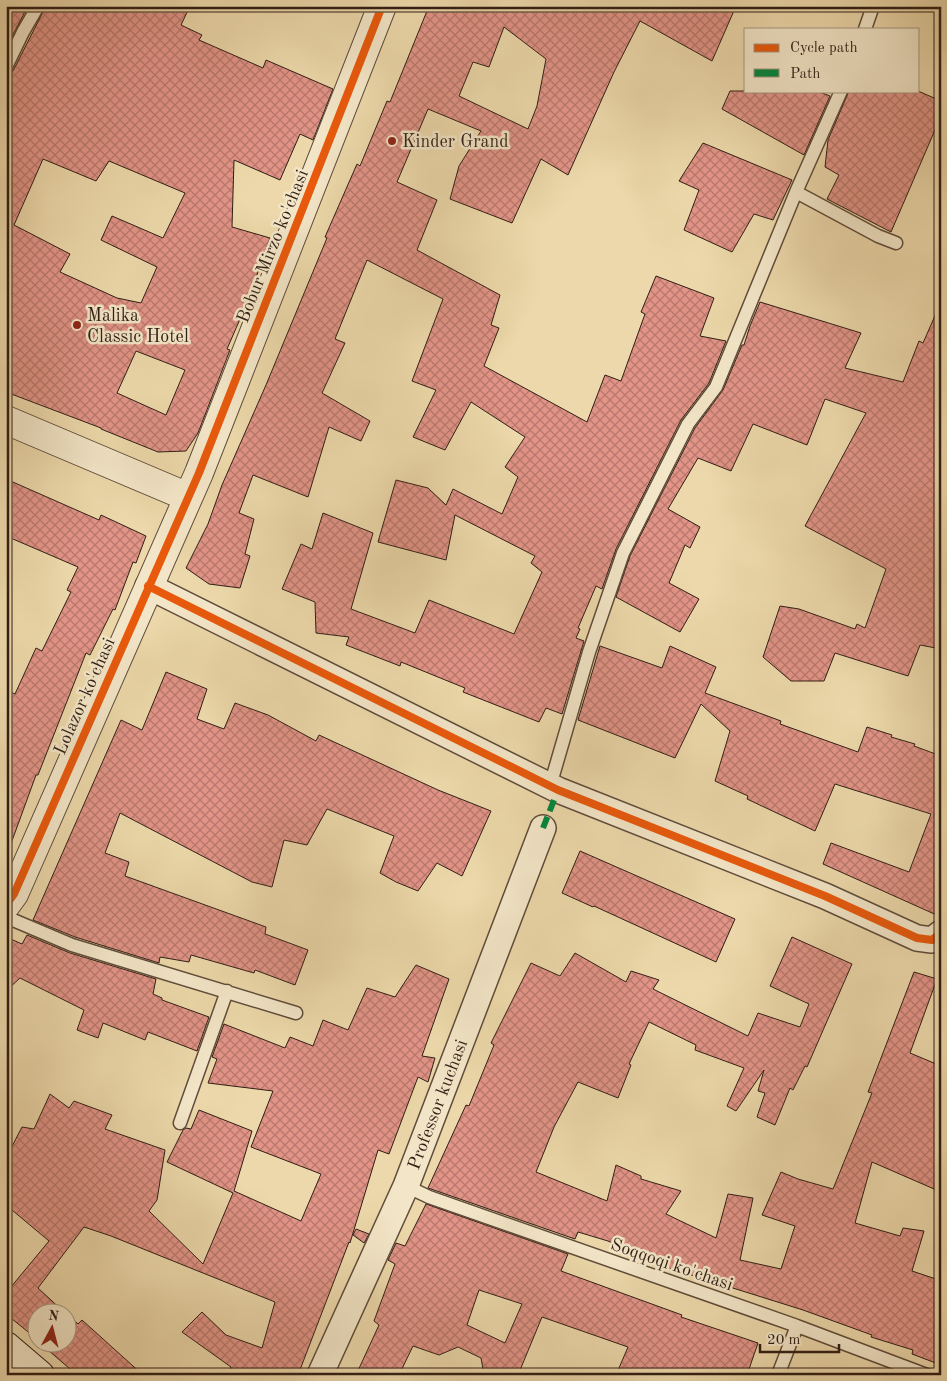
<svg xmlns="http://www.w3.org/2000/svg" width="947" height="1381" viewBox="0 0 947 1381" font-family="'Old Standard TT',serif">
<defs>
<pattern id="building-cross-hatch" width="8" height="8" patternUnits="userSpaceOnUse" patternTransform="scale(1.25)"><rect width="8" height="8" fill="#e29487"/><path d="M0 0l8 8M0 8l8-8" fill="none" stroke="#b8786d"/></pattern>
</defs>
<rect width="100%" height="100%" fill="#ecd8aa"/>
<filter id="stains"><feTurbulence type="fractalNoise" baseFrequency=".004" numOctaves="4"/><feColorMatrix values="0 0 0 0 .2 0 0 0 0 .09 0 0 0 0 .02 0 0 0 .5 -.17"/></filter>
<radialGradient id="worn" r=".72"><stop offset=".6" stop-color="#630" stop-opacity="0"/><stop offset="1" stop-color="#630" stop-opacity=".3"/></radialGradient>
<path fill="url(#building-cross-hatch)" stroke="#301e15" fill-rule="evenodd" d="M6,6h22l-22,42z
M46,6h144l-9,19 21,10 -3,5 64,28 3,-8 67,29 -20,51 -13,-6 -20,46 -46,-20 -2,67 38,11 -23,65 -20,46 3,1 -32,83 -12,18 -28,1 -57,-23v-1l-95,-36v-317l7,-4zM43,159l53,22 13,-20 76,32 -22,45 -51,-22 -11,24 56,27 -16,36 -24,-5 -57,-26 10,-18 -56,-29zM136,351l49,19 -19,45 -49,-22z
M429,6h307l-24,55 -72,-40 -26,51 -46,103 -27,-16 -29,64 -62,-24 9,-33 22,-35 -53,-22 -31,73 40,18 -20,50 83,45 -9,30 8,3 -15,38 103,56 18,-47 16,6 24,-67 -4,-2 15,-36 58,22 -14,38 26,5 -17,42 -28,37 -65,129 -14,40 -6,-3 -18,42 2,1 -4,9 8,3 -22,73 -16,-6 -7,14 -76,-30 2,-4 -64,-26 -1,4 -54,-21 3,-8 -33,-4 -1,-31 -33,-13 19,-45 11,5 11,-36 50,20 -22,76 64,24 14,-33 85,34 28,-62 -11,-9 4,-7 -80,-41 -9,45 -68,-18 18,-62 32,8 18,17 7,-16 49,25 16,-37 -13,-10 20,-30 -54,-35 -26,48 -32,-13 23,-47 -24,-9 31,-82 -76,-39 -32,79 10,4 -23,50 48,28 -9,20 -32,-14 -21,70 -55,-22 -14,38 15,6 -9,35 5,2 -10,32 -31,-4 -23,-16 22,-44 14,-39 44,-100 61,-147 -2,-1 32,-73 3,2 27,-65 3,1zM504,27l42,32 -9,47 -9,23 -69,-33 14,-34 16,5z
M730,91h87l13,5 -26,59 -82,-46z
M849,91h69l23,10v15l-50,116 -64,-33 12,-24 -14,-8 3,-27z
M703,143l89,37 -19,40 -19,-6 -22,38 -48,-22 15,-40 -20,-9z
M760,302l101,31 -16,35 58,14 16,-41 4,2 18,-41v347l-21,-4 -12,31 -73,-23 -11,28h-33l-28,-24 17,-51 19,3 56,20 2,-5 8,4 21,-59 -81,-43 61,-113 -41,-14 -18,46 -54,-21 -22,47 -33,-13 -30,51 32,18 -10,21 -5,-3 -16,38 30,16 -19,33 -64,-35 14,-41 65,-128 28,-38 19,-45h2l6,-19z
M6,479l93,41 2,-5 45,21 -10,27 -3,-1 -18,48 -2,-1 -23,46 -4,-2 -48,122h-2l-27,74 -3,-1v-158l9,4 21,-46 6,3 29,-59 -4,-2 11,-23 -72,-31z
M600,646l62,22 8,-22 46,21 -11,26 76,28 -1,3 78,28 9,-25 25,8 -1,2 24,7 -1,2 27,10v161l-118,-53 8,-21 78,29 22,-58 -96,-30 -20,47 -68,-32 1,-3 -33,-15 15,-50 -29,-27 -26,54 -97,-38z
M166,672l41,17 -10,30 27,10 11,-26 33,12 48,26 3,-6 119,55 53,21 -29,65 -25,-13 -19,28 -22,-9 -16,-9 14,-37 -67,-27 -20,36 -23,-5 -12,47 -20,-5 -132,-69 -15,40 24,9 -4,14 141,51 -1,7 43,16 -13,35 -40,-15 -1,3 -63,-18 -2,7 -29,-5 -1,6 -84,-26 -42,-17 88,-200 21,10z
M580,851l155,68 -19,43 -122,-56 -1,1 -31,-14z
M27,935l43,18 86,26 -3,15 9,4v2l47,17 -12,34 -49,-19 -3,8 -42,-17 -5,15 -21,-8 7,-20 -64,-32 -14,13v-54l16,7z
M792,937l60,27 -45,103 -2,-1 -12,24 -3,-2 -15,37 -18,-8 8,-24 -7,-2 6,-21 -28,41 -9,-5 17,-38 -49,-18 1,-5 -47,-23 -20,42 2,1 -13,33 -40,-16 -24,45 -18,45 71,29 9,-36 25,11v3l40,12 -15,23 50,24 12,-44 25,4 -13,62 41,9 14,-43 -33,-11 19,-43 17,7 35,10 39,-96 -4,-1 46,-120 23,7 -27,74 31,13v126l-69,-30 -17,61 45,13 3,-8 21,3 -12,40 24,8 -1,3 6,2v81l-29,-11 1,-4 -42,-13 1,-2 -69,-25 -134,-42 -26,-10 -35,-17 -30,-9 -3,7 -147,-51 38,-83 3,1 25,-61 -3,-2 40,-80 29,13 15,-23 51,29 5,-11 28,9 -6,9 95,47 10,-23 42,14 9,-23 -39,-18z
M416,965l33,14 -27,77 13,2 -7,24 -10,-5 -29,77 -11,-4 -28,93 -1,-1 -51,133h-71l4,-8 -49,-35 20,-20 24,23 36,13 13,-46 -164,-66 -27,-9 -46,61 28,26h-28v26l-32,-26v-21l43,-52 -43,-36v-47l16,-31 12,2 16,-35 19,14 5,-7 38,14 -7,14 60,21 -8,50 -8,11 54,53 30,-71 -66,-31 16,-32 3,-2 5,1 8,-19 53,21 -18,60 67,30 20,-47 -70,-27 22,-56 -65,-8 9,-24 -5,-2 12,-33 61,24 5,-11 23,9 10,-26 25,10 19,-42 28,9z
M426,1204l142,50 -7,17 121,44 -1,2 77,26 -11,32h-131l12,-28 -86,-30 -24,58h-34l-3,-17 -23,-11 -19,8 -26,-9 -14,29h-43l23,-50 -5,-4 21,-57 -7,-4 8,-17 9,3zM479,1290l43,14 -17,39 -38,-18z
M356,1229l13,5 -5,9 -11,-8z
M68,1315l10,9 4,-4 61,55h-66l-36,-31h27z"/>
<g fill="none" stroke-linecap="round" stroke-linejoin="round">
<g stroke="#5f4c3a" stroke-width="15">
<path id="service" d="M865,29l8,-23
M6,67l17,-35 15,-26
M796,192l82,44 18,7
M550,786l39,-134 34,-99 65,-129 28,-37 80,-195 45,-101
M6,917l66,28 224,68
M180,1123l47,-132
M406,1186l23,11 368,129 130,49
M778,1375l19,-49"/>
</g>
<g stroke="#5f4c3a" stroke-width="28">
<g id="minor">
<path d="M148,586l410,204 267,106 92,42 15,2 9,-7"/>
<path id="s1" d="M320,1375l86,-189 137,-358"/>
</g>
</g>
<g stroke="#5f4c3a" stroke-width="30">
<path id="tertiary" d="M6,420l182,77
M6,905l8,-11 185,-421 183,-467"/>
</g>
<g stroke="#301e15" stroke-width="30">
<path id="secondary" d="M6,1346l34,29"/>
</g>
<use href="#service" stroke="#f3e6c8" stroke-width="12"/>
<use href="#minor" stroke="#f3e6c8" stroke-width="25"/>
<use href="#tertiary" stroke="#f3e6c8" stroke-width="28"/>
<use href="#secondary" stroke="#f3e6c8" stroke-width="28"/>
<path stroke="#00873e" stroke-width="6" stroke-dasharray="12 6" stroke-linecap="butt" d="M543,828l15,-38"/>
<g stroke="#f3e6c8" stroke-width="11">
<path id="cycleway" d="M148,586l410,204 267,106 92,42 15,2 9,-7
M6,905l8,-11 185,-421 183,-467"/>
</g>
<use href="#cycleway" stroke="#e8590c" stroke-width="8"/>
</g>
<g fill="#8f2418" stroke="#f3e6c8" stroke-width="2">
<circle cx="392" cy="141" r="5"/>
<circle cx="77" cy="325" r="5"/>
</g>
<g text-anchor="middle" stroke-width="5" stroke-linejoin="round" paint-order="stroke">
<g font-size="18" fill="#301e15" stroke="#f3e6c8" text-anchor="start">
<text x="402" y="147">Kinder Grand</text>
<text x="87" y="321">Malika<tspan x="87" dy="21">Classic Hotel</tspan></text>
</g>
<g font-size="18" fill="#301e15" stroke="#f3e6c8">
<text transform="translate(272 246) rotate(-68)" y="6">Bobur Mirzo ko'chasi</text>
<text transform="translate(84 696) rotate(-66)" y="6">Lolazor ko'chasi</text>
<text dy="6" stroke="none"><textPath href="#s1" startOffset="295">Professor kuchasi</textPath></text>
<text transform="translate(672 1264) rotate(19)" y="6">Soqqoqi ko'chasi</text>
</g>
</g>
<rect width="947" height="1381" fill="none" stroke="#ecd8aa" stroke-width="25"/>
<rect x="8" y="8" width="932" height="1366" fill="none" stroke="#301e15" stroke-width="2.5"/>
<rect x="12" y="12" width="922" height="1356" fill="none" stroke="#301e15"/>
<rect x="744" y="28" width="175" height="65" fill="#f3e6c8" stroke="#a59680"/>
<rect x="754" y="44" width="25" height="8" fill="#e8590c" stroke="#a59680"/>
<text x="790" y="52" font-size="15" fill="#301e15">Cycle path</text>
<rect x="754" y="69" width="25" height="8" fill="#00873e" stroke="#a59680"/>
<text x="790" y="78" font-size="15" fill="#301e15">Path</text>
<g transform="translate(52 1328) rotate(7)"><circle r="24" fill="#f3e6c8" stroke="#a59680"/>
<path d="M0-4L9 19L0 12L-9 19Z" fill="#8f2418"/>
<text y="-8" font-size="14" font-weight="bold" text-anchor="middle" fill="#301e15">N</text>
</g>
<path d="M760 1344v8h79v-8" fill="none" stroke="#301e15" stroke-width="2.5"/>
<text x="767" y="1344" font-size="15" fill="#301e15" stroke="#f3e6c8" stroke-width="4" paint-order="stroke">20 m</text>
<rect width="100%" height="100%" filter="url(#stains)"/>
<rect width="100%" height="100%" fill="url(#worn)"/>
</svg>
